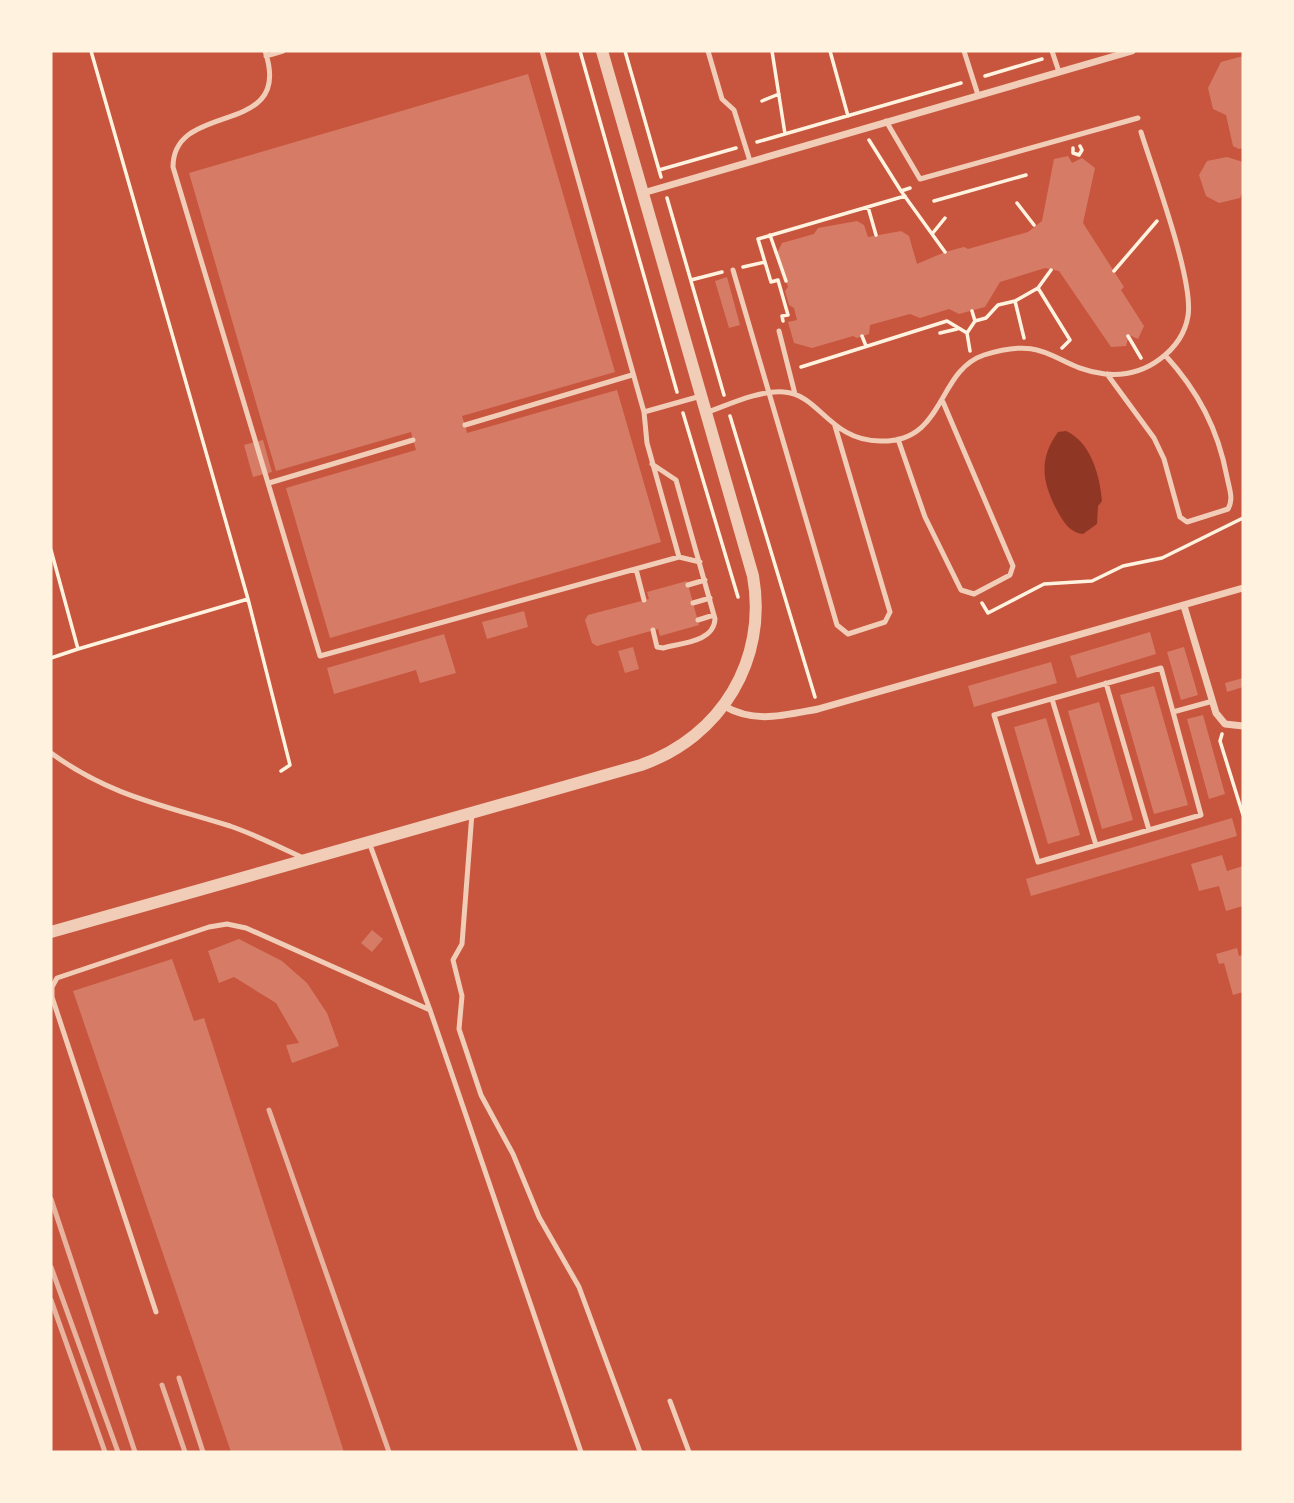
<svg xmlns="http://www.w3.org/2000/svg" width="1294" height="1503" viewBox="0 0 1294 1503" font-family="Merriweather,serif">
<rect width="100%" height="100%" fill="#c8553d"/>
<path fill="#8f3625" d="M1066,431c25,11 34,45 36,70l-4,5 -1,18 -14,10c-12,-1 -18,-10 -24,-20 -16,-29 -22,-53 -1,-82z"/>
<path fill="#d67c66" d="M1243,56v92l-4,1 -6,-3 -7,-31 -13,-6 -5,-21 13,-26z
M528,74l87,298 -153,44 3,9 2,8 150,-43 44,152 -331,96 -44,-150 130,-38 -3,-10 -2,-8 -135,39 -87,-298z
M1068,156l4,7 10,-5 13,10 -12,55 41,64 -3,3 23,36 -6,13 -9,-4 -3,11 -15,1 -52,-76 -14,-3 -45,14 -15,25 -26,7 -10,-5 -29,9 -10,-4 -40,11 -1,9 -12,4 -4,-2 -41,12 -18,-5 -6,-21 9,-2 -3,-12 -5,-3 -4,-14 3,-4 -11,-34 5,-10 32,-9 4,-6 39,-7 7,4 4,12 33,-6 8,5 8,28 28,-12 19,-5 4,2 60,-17 14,-11 12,-62z
M1227,157l16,5v29l-3,7 -21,5 -13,-7 -7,-21 8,-14z
M727,277l13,48 -11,3 -14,-47z
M263,440l9,32 -19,5 -9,-32z
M687,581l12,44 -39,11 -2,-7 -61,17 -5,-3 -7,-23 3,-5 61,-16 -2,-7z
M524,611l4,16 -41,12 -5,-17z
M1150,632l6,22 -79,24 -7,-22z
M444,634l12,39 -36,10 -4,-13 -82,24 -7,-26z
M633,647l6,22 -14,4 -7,-22z
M1184,647l14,48 -17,5 -14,-48z
M1051,662l6,21 -83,24 -6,-21z
M1243,678v9l-16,5 -2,-9z
M1154,686l34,119 -34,9 -34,-119z
M1099,702l34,118 -31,9 -34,-118z
M1203,715l22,79 -16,5 -22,-80z
M1046,718l34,117 -32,9 -34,-117z
M1232,818l5,18 -206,60 -5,-17z
M1222,855l5,16 16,-5v40l-17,5 -7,-25 -20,5 -8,-27z
M372,930l11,9 -11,13 -11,-9z
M239,939l43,22 25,22 20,30 12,33 -47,17 -6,-18 13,-2 -23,-40 -42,-26 -15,6 -11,-32z
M1237,948l2,8 4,-1v37l-10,3 -9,-32 -5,1 -3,-10z
M172,959l22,62 10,-3 140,434h-113l-158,-461z"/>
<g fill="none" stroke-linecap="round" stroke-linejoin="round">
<path stroke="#fff3e0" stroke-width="3.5" d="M91,51l157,548 42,166 -9,6
M580,51l97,341
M625,51l36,126
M772,51l13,83
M830,51l18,65
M985,76l57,-17
M762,101l17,-7
M869,140l32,51
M757,142l204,-59
M1073,148v5l6,2 3,-5 -2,-4
M659,170l77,-22
M910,188l-9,3 44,61
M667,198l57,197
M934,201l92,-26
M1017,203l17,22
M868,207l8,28
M932,234l13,-16
M770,235l16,46
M743,267l22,-5
M1051,270l-13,18 32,52 -8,8
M1114,271l43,-50
M691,280l31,-8
M1015,301l23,-13
M972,311l3,10
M783,321l-1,-5 6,-1 -10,-35 -7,2 -13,-43 147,-43
M940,333l17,-4
M967,333l3,18
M862,336l4,10
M1128,336l13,22
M801,367l146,-46 20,12 8,-12 11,-3 12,-13 17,-4 9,37
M683,413l55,184
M730,416l85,281
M51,550l27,99 -27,9
M982,603l6,10 56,-29 48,-3 31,-15 39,-8 81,-40
M78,649l170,-50
M1222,734l-2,7 23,74"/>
<path stroke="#f1ccb7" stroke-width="5" d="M265,51c30,88 -92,48 -92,116l147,489 359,-99 21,5
M542,51l102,361 3,31 32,114
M708,51l14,48 12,11 16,51
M964,51l14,44
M1052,51l7,21
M266,56l17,-5
M886,121l34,58 218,-61
M733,270l104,355 11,9 37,-12 5,-10 -55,-186
M779,331l16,63
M1107,374l47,64 10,21 16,58 7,5 41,-13c6,-10 1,-21 -1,-32 -9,-48 -29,-86 -62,-122
M644,412l57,-16
M708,412c22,-8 52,-22 76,-20 35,2 46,49 96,49 66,2 56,-70 104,-86 67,-21 67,12 121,19 20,2 39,-3 55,-15 15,-11 25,-25 28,-43 6,-36 -35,-145 -47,-184
M465,425l167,-50
M898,439l27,78 36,73 13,4 36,-19 3,-9 -70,-164
M652,464l24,16 39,139c-1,23 -34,24 -52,29l-6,-1 -4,-17
M269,483l144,-43
M636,569l8,31
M688,585l17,-5
M693,603l17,-5
M698,620l16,-5
M1106,683l43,147
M1052,699l44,146
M1173,712l28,103 -163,47 -44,-147 167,-47 12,44 40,-11
M51,753c59,43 112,52 179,73 26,9 50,21 75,33
M472,813l-10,131 -9,16 9,36 -3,33 22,66 32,59 26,63 40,70 61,165
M369,842l61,168 151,442
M156,1312l-104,-315v-10l5,-9 152,-51 18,-3 19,4 184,82
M670,1401l19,51"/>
<path stroke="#f1ccb7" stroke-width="7" d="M643,193l489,-142
M1184,606l32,107 9,11 18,2
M724,706c31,18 61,9 94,3l425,-121"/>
<path stroke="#f1ccb7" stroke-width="12" d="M51,932l590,-167c80,-28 127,-105 112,-189l-151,-525"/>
<path stroke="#e9b49f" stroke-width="5" d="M269,1110l120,342
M51,1199l84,253
M51,1267l67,185
M51,1300l54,152
M179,1378l24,74
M162,1385l23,67"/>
</g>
<rect width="1294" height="1503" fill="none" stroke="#fff3e0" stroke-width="105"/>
</svg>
